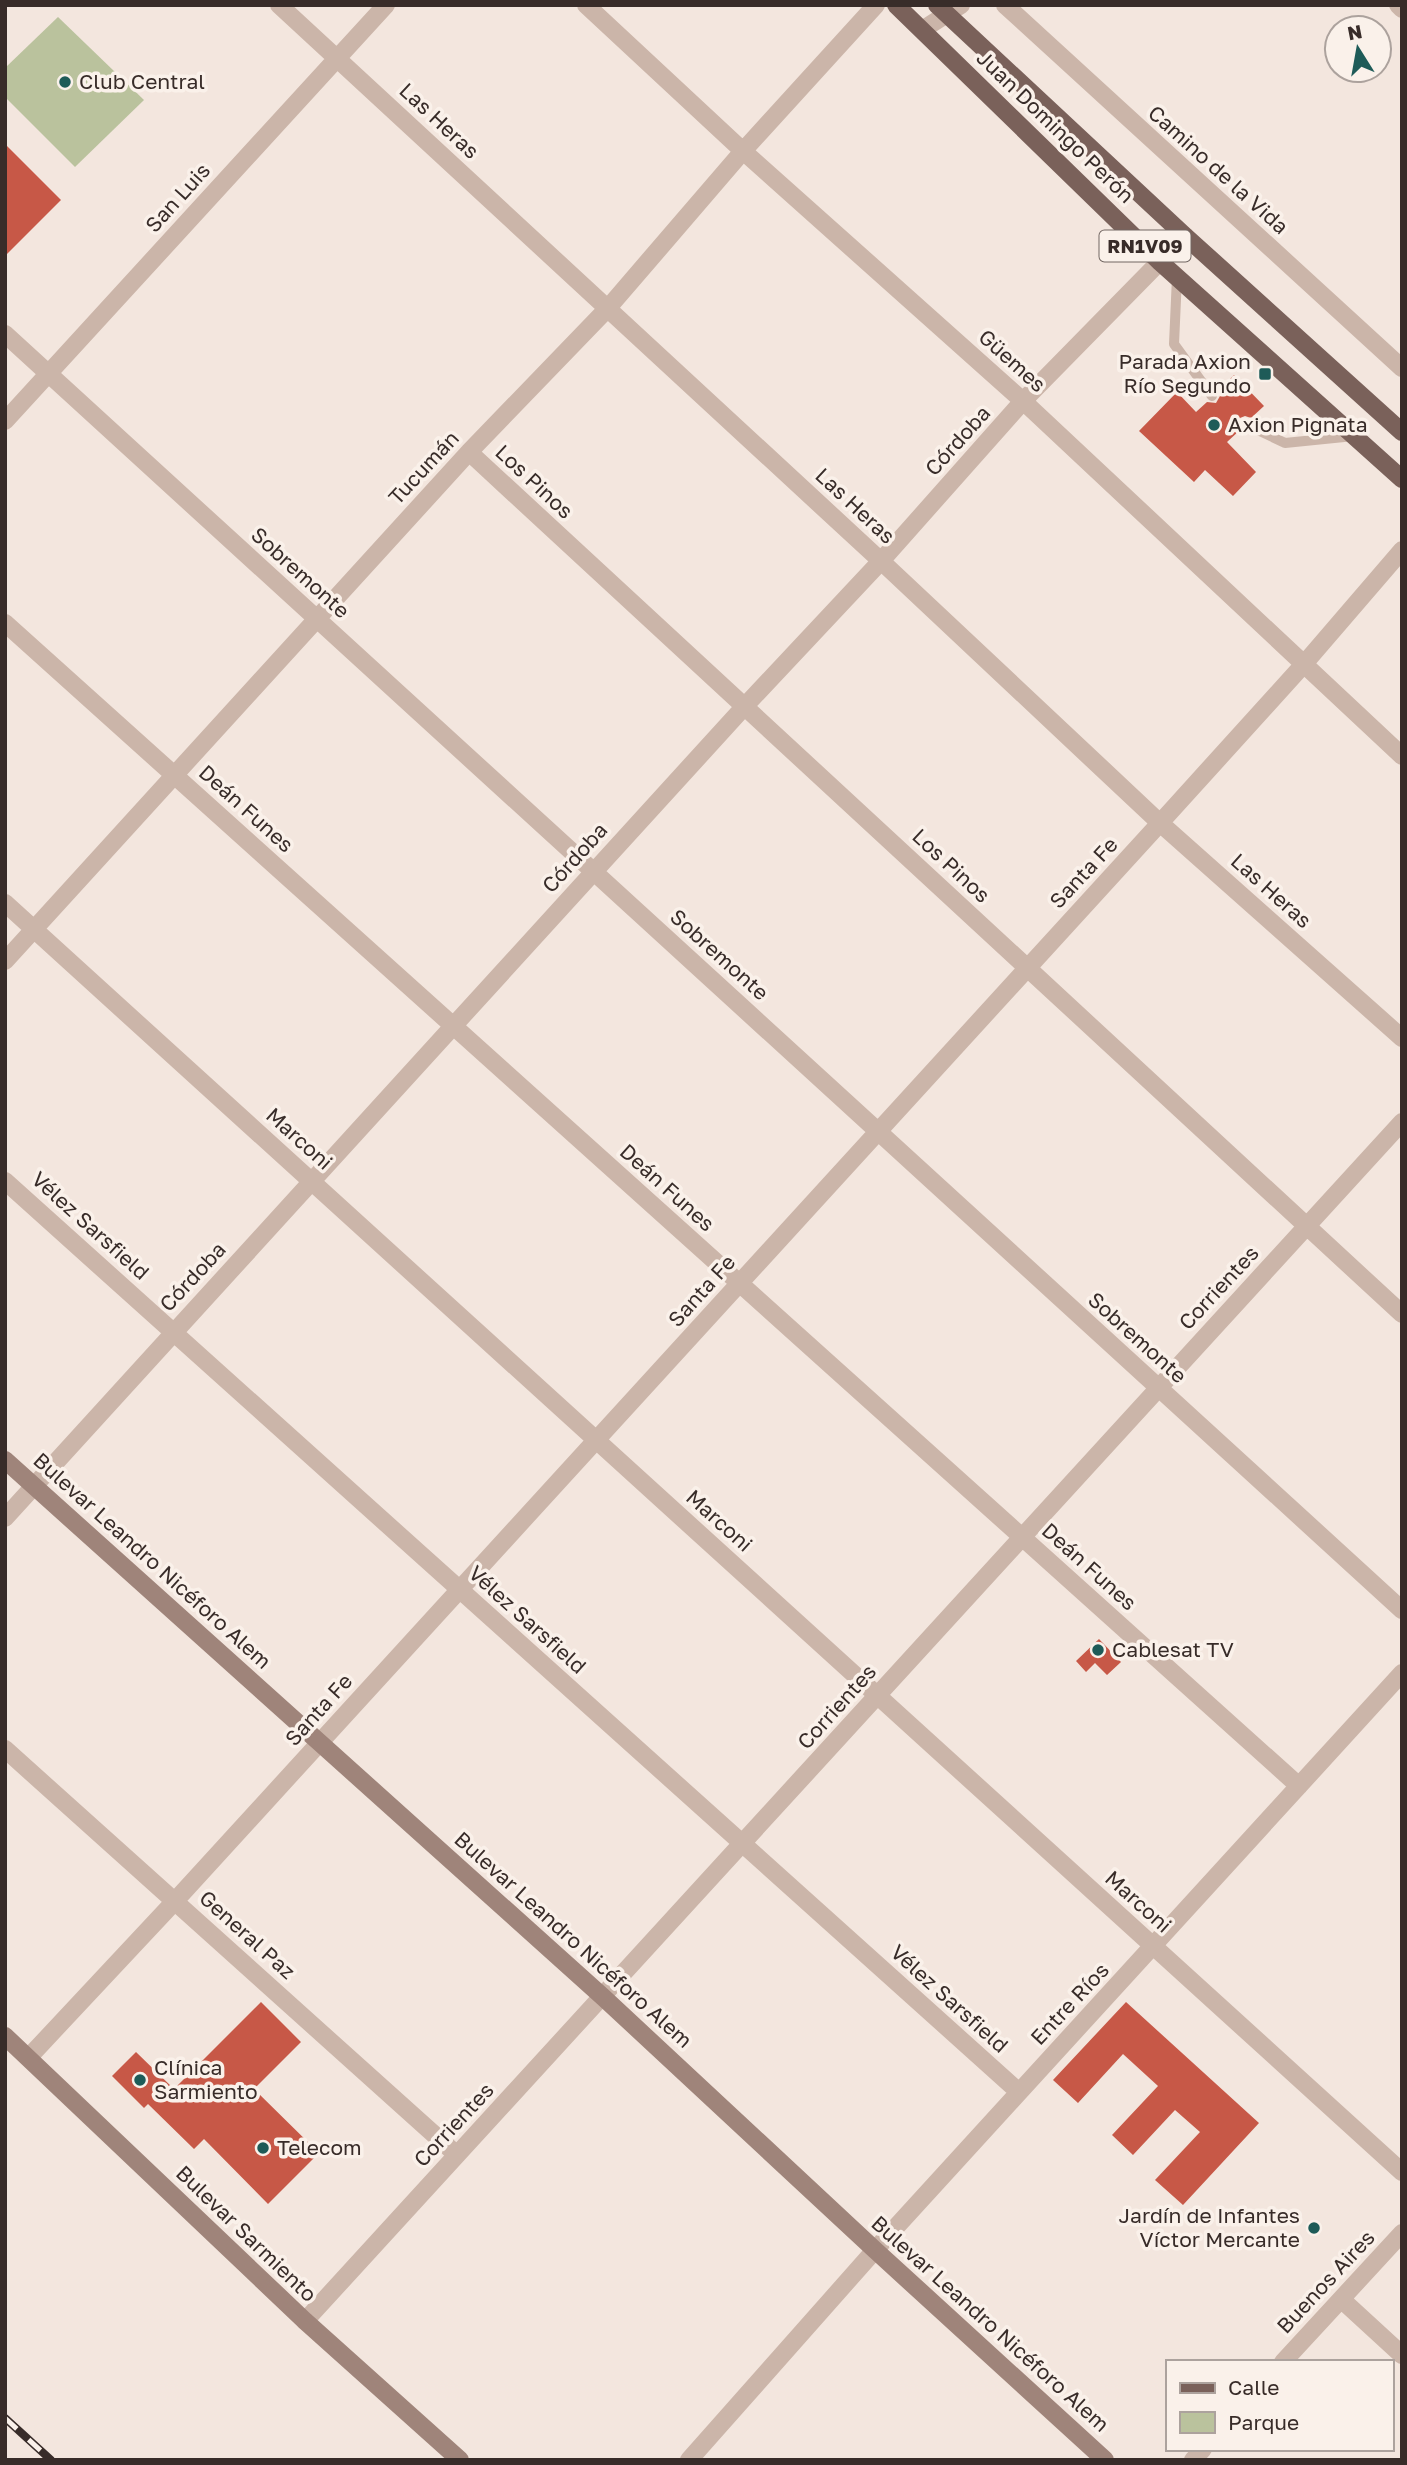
<svg xmlns="http://www.w3.org/2000/svg" width="1407" height="2465" viewBox="0 0 1407 2465" font-family="'Golos Text',sans-serif">
<rect width="100%" height="100%" fill="#f3e6de"/>
<path fill="#bac29d" d="M58,17l86,83 -69,67 -70,-70v-29z"/>
<path fill="#c75847" d="M5,144l56,56 -56,56z
M1234,375l30,31 -13,12 -6,-2 -5,2 -3,6 3,6 -13,12 29,30 -23,24 -28,-26 -11,12 -55,-51 38,-39 19,20 11,-10 9,1 4,-7 -2,-5z
M1099,1639l22,23 -14,13 -12,-12 -9,9 -10,-11z
M261,2002l40,40 -47,47 65,64 -51,51 -64,-65 -10,10 -46,-45 -4,4 -32,-32 24,-24 38,37z
M1126,2002l133,121 -76,82 -28,-25 45,-48 -25,-22 -42,45 -21,-20 46,-49 -35,-32 -45,49 -25,-23z"/>
<g fill="none" stroke-linecap="round" stroke-linejoin="round">
<path stroke="#cbb5a9" stroke-width="10" d="M1177,277l-3,67 38,52
M1245,424l40,19 69,-7"/>
<path stroke="#cbb5a9" stroke-width="18" d="M279,5l602,556 279,262 242,215
M586,5l157,146 280,250 379,355
M1005,5l397,363
M1398,5l4,4
M922,30l39,-25
M5,334l1397,1276
M5,421l381,-416
M469,452l933,862
M5,623l1294,1163
M5,903l1397,1269
M5,961l464,-509 139,-144 135,-157 133,-146
M5,1181l1014,911
M5,1518l739,-811 137,-146 142,-160 162,-165
M5,1749l452,406
M29,2057l146,-156 985,-1078 144,-159 98,-114
M1341,2299l61,56
M305,2321l1097,-1199
M1283,2362l119,-129
M689,2460l186,-210 527,-577
M1193,2460l10,-11"/>
<path stroke="#9f847a" stroke-width="18" d="M5,1460l598,537 272,253 230,210
M5,2036l300,285 155,139"/>
<path stroke="#7a615a" stroke-width="18" d="M896,5l264,257 242,217
M937,5l248,231 217,196"/>
<g stroke="#382c29" stroke-width="8">
<path id="rail" d="M5,2418l46,42"/>
</g>
<use href="#rail" stroke="#faf1ea" stroke-width="5" stroke-dasharray="16" stroke-linecap="butt"/>
</g>
<g fill="#1e5b58" stroke="#faf1ea" stroke-width="2.5">
<circle cx="65" cy="82" r="7"/>
<rect x="1258" y="367" width="14" height="14" rx="3.5"/>
<circle cx="1214" cy="425" r="7"/>
<circle cx="1098" cy="1650" r="7"/>
<circle cx="140" cy="2080" r="7"/>
<circle cx="263" cy="2148" r="7"/>
<circle cx="1314" cy="2228" r="7"/>
</g>
<g text-anchor="middle" stroke-width="7" stroke-linejoin="round" paint-order="stroke">
<rect fill="#faf1ea" stroke="#726763" stroke-width="2" x="1099.5" y="230.5" width="91" height="31" rx="5"/>
<g font-size="19" font-weight="bold" fill="#382c29">
<text x="1145" y="253">RN1V09</text>
</g>
<g font-size="21" fill="#382c29" stroke="#faf1ea" text-anchor="start">
<text x="79" y="89">Club Central</text>
<text x="1251" y="369" text-anchor="end">Parada Axion<tspan x="1251" dy="24">Río Segundo</tspan></text>
<text x="1228" y="432">Axion Pignata</text>
<text x="1112" y="1657">Cablesat TV</text>
<text x="154" y="2075">Clínica<tspan x="154" dy="24">Sarmiento</tspan></text>
<text x="277" y="2155">Telecom</text>
<text x="1300" y="2223" text-anchor="end">Jardín de Infantes<tspan x="1300" dy="24">Víctor Mercante</tspan></text>
</g>
<g font-size="21" fill="#382c29" stroke="#faf1ea">
<text transform="translate(439 121) rotate(43)" y="7">Las Heras</text>
<text transform="translate(1055 127) rotate(44)" y="7">Juan Domingo Perón</text>
<text transform="translate(1218 170) rotate(42)" y="7">Camino de la Vida</text>
<text transform="translate(178 198) rotate(-48)" y="7">San Luis</text>
<text transform="translate(1012 361) rotate(42)" y="7">Güemes</text>
<text transform="translate(958 441) rotate(-48)" y="7">Córdoba</text>
<text transform="translate(424 468) rotate(-47)" y="7">Tucumán</text>
<text transform="translate(534 482) rotate(43)" y="7">Los Pinos</text>
<text transform="translate(855 506) rotate(43)" y="7">Las Heras</text>
<text transform="translate(300 573) rotate(42)" y="7">Sobremonte</text>
<text transform="translate(246 809) rotate(42)" y="7">Deán Funes</text>
<text transform="translate(575 858) rotate(-48)" y="7">Córdoba</text>
<text transform="translate(951 866) rotate(43)" y="7">Los Pinos</text>
<text transform="translate(1084 873) rotate(-47)" y="7">Santa Fe</text>
<text transform="translate(1271 891) rotate(42)" y="7">Las Heras</text>
<text transform="translate(719 955) rotate(42)" y="7">Sobremonte</text>
<text transform="translate(299 1139) rotate(42)" y="7">Marconi</text>
<text transform="translate(667 1188) rotate(42)" y="7">Deán Funes</text>
<text transform="translate(90 1226) rotate(42)" y="7">Vélez Sarsfield</text>
<text transform="translate(193 1277) rotate(-47)" y="7">Córdoba</text>
<text transform="translate(1219 1288) rotate(-47)" y="7">Corrientes</text>
<text transform="translate(702 1291) rotate(-48)" y="7">Santa Fe</text>
<text transform="translate(1137 1338) rotate(42)" y="7">Sobremonte</text>
<text transform="translate(719 1521) rotate(42)" y="7">Marconi</text>
<text transform="translate(152 1561) rotate(42)" y="7">Bulevar Leandro Nicéforo Alem</text>
<text transform="translate(1089 1567) rotate(42)" y="7">Deán Funes</text>
<text transform="translate(527 1620) rotate(42)" y="7">Vélez Sarsfield</text>
<text transform="translate(837 1707) rotate(-48)" y="7">Corrientes</text>
<text transform="translate(319 1710) rotate(-48)" y="7">Santa Fe</text>
<text transform="translate(1138 1902) rotate(42)" y="7">Marconi</text>
<text transform="translate(247 1935) rotate(42)" y="7">General Paz</text>
<text transform="translate(573 1940) rotate(42)" y="7">Bulevar Leandro Nicéforo Alem</text>
<text transform="translate(949 1999) rotate(42)" y="7">Vélez Sarsfield</text>
<text transform="translate(1070 2004) rotate(-47)" y="7">Entre Ríos</text>
<text transform="translate(454 2125) rotate(-47)" y="7">Corrientes</text>
<text transform="translate(246 2234) rotate(44)" y="7">Bulevar Sarmiento</text>
<text transform="translate(1326 2282) rotate(-47)" y="7">Buenos Aires</text>
<text transform="translate(990 2324) rotate(42)" y="7">Bulevar Leandro Nicéforo Alem</text>
</g>
</g>
<rect width="1407" height="2465" fill="none" stroke="#382c29" stroke-width="14"/>
<rect x="1166" y="2360" width="228" height="91" fill="#faf1ea" stroke="#aca29d" stroke-width="2"/>
<rect x="1180" y="2383" width="35" height="10" fill="#7a615a" stroke="#aca29d" stroke-width="2"/>
<text x="1228" y="2395" font-size="21" fill="#382c29">Calle</text>
<rect x="1180" y="2412" width="35" height="21" fill="#bac29d" stroke="#aca29d" stroke-width="2"/>
<text x="1228" y="2430" font-size="21" fill="#382c29">Parque</text>
<g transform="translate(1358 49) rotate(349)"><circle r="33" fill="#faf1ea" stroke="#aca29d" stroke-width="2"/>
<path d="M0-5L12 26L0 18L-12 26Z" fill="#1e5b58"/>
<text y="-10" font-size="19" font-weight="bold" text-anchor="middle" fill="#382c29">N</text>
</g>
</svg>
